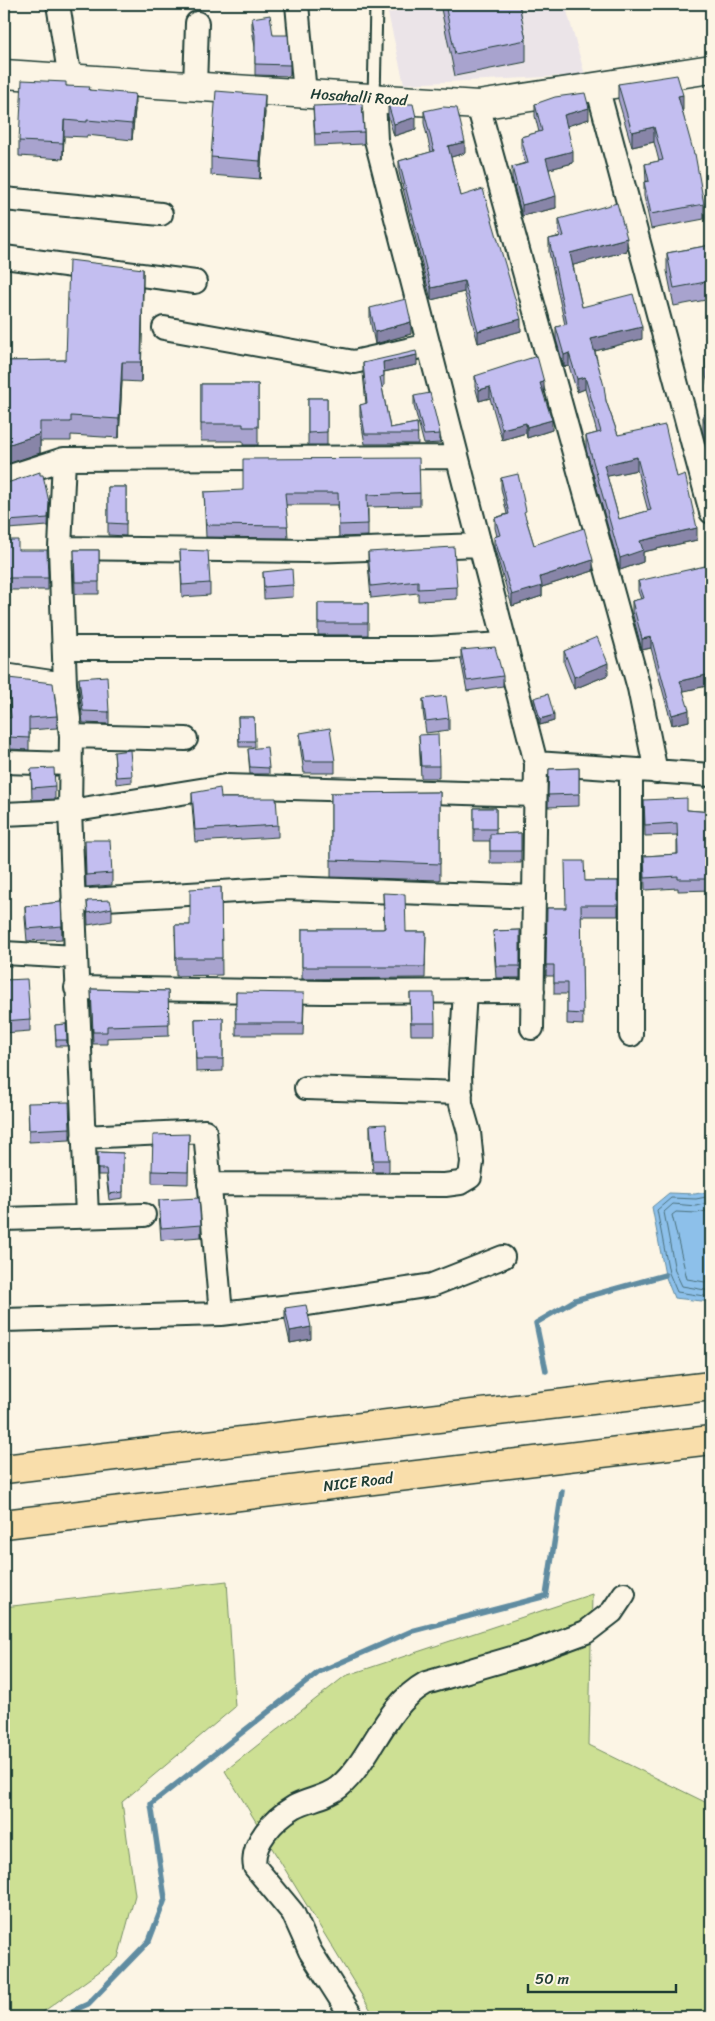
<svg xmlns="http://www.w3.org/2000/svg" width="715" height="2021" viewBox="0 0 715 2021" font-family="Sriracha,sans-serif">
<rect width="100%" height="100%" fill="#fcf5e5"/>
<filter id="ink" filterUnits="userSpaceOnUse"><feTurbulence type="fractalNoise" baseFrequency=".02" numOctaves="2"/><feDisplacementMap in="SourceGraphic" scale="10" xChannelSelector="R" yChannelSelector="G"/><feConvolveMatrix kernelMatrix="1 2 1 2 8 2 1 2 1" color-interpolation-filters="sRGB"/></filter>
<g filter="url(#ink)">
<path fill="#ebe4e8" d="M434,4h131l20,71 -181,9 -16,-71z"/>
<path fill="#cde094" stroke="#768e64" d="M227,1581l8,126 -113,95 13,93 -17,63 -82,59 -32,-3v-407z
M592,1594l-3,151 122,60v210l-92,2h-244l-150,-246 120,-95z"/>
<path fill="#8dc0ea" stroke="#618ca1" d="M711,1191v111l-37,-4 -9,-23 -13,-68 17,-14 26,1z"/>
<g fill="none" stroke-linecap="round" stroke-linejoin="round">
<path stroke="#4b717d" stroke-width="1" d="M711,1196l-15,3 -25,-1 -14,12 12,63 8,19 34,5
M711,1202l-15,4 -23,-2 -9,8 11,59 7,15 29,5
M711,1210l-14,3 -21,-1 -4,3 15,64 24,4"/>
<path stroke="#618ca1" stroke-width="5.5" d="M546,1371l-10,-48 39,-23 90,-25
M59,2017l29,-13 61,-63 16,-42 -14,-95 168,-132 93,-41 134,-35 16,-105"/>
<g stroke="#1f3d34" stroke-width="15">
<path id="lane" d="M374,99l2,-95"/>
</g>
<g stroke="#1f3d34" stroke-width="26">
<path id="street" d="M58,4l12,75
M297,4l8,90
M597,86l114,426
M195,87l2,-64
M374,99l2,41 160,623 -4,265
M478,105l161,583 17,84
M4,199l157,15
M4,257l191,25
M164,328l190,34 75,-17
M4,478l60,-19
M60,548l250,3 170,-6
M64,648h368l73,-4
M4,675l61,9
M71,736l115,3
M4,762l67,2
M536,763l175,12
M4,814l66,-3 155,-25 310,9
M73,901l212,-13 249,9
M4,953l71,4
M76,988l248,4 209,-1
M631,1035v-264
M306,1088l155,5
M83,1137l122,-6 16,183
M209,1184l236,1 15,-2 10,-6 2,-15 -3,-30 -8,-28 -1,-30 5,-83
M87,1216l-17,-405 1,-75 -6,-52 -5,-136 4,-89 393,-2
M4,1219l140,-4
M4,1320l217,-6 87,-10 124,-19 71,-28
M352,2017l-42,-66 -17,-38 -38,-46c-5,-23 20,-49 39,-60 14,-8 32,-9 45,-20 34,-29 44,-80 87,-104l103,-30 57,-21 26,-20 12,-18"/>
</g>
<g stroke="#1f3d34" stroke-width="31">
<path id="secondary" d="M4,74l474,31 233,-36"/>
</g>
<g stroke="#1f3d34" stroke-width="31">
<path id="highway" d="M4,1469l707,-83
M4,1524l707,-84"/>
</g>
<use href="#lane" stroke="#fcf5e5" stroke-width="11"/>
<use href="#street" stroke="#fcf5e5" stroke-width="22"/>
<use href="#secondary" stroke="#fcf5e5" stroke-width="28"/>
<use href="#highway" stroke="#f9deab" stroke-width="28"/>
</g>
<path fill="#a8a3ce" stroke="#1f3d34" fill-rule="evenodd" d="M440,4h79l7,36v22l-71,14z
M252,18l21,17 17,30v11l-35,-1v-28l-3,-18z
M618,84l65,26h-1l22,94v15l-53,10 -7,-33v-14l2,-1 -1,-17 14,-3 -5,-19 -22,5 -14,-48z
M66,86l24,4 45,19 -3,31 -45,-5v2l-23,-1 -1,23 -44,-3v-15z
M388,104l28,25 -22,7 -6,-20z
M535,104l54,15 -22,7 6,37 -24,6 7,39 -34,8 -10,-38v-11l13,-4 -4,-15v-11l18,-5 -4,-16z
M313,106l51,26v12l-49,2z
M424,111l41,42 -14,4 10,39 60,135 -43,12 -14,-51 -33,8 -32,-128v-11l32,-9 -7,-29z
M265,112l-5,67 -49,-4v-18z
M559,219l68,32 -54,14 9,42 60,32 -47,12 11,50 12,34 59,42 20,63 -54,12v10l-23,8 -34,-121v-13l11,-3 -12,-44 -8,3 -8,-26 -5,1 -8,-28v-12l9,-2 -16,-73v-13l11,-3 -1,-5zM637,470l11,41 -29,8 -12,-43z
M711,245v54l-37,7 -7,-35v-18z
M143,288l-2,94 -19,-1 -3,57 -48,-3v6h-31v12l-36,12v-104l62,-1z
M370,308l41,26 -36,10 -5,-24z
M711,357v38l-5,-19v-17z
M363,363l54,2 -33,7v14l-2,1 8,41 27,-5 1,21h-53l-5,-29v-10l6,-1 -3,-31z
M475,376l69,17h-1l9,37 -25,8 -1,-5 -24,7 -12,-42 -11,3 -4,-15z
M201,384h57v61h-15v-4h-42z
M414,396l26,38v9l-16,1 -10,-38z
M308,398h19v47h-19z
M711,413v49l-8,-30v-17z
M40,475l9,27 -1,24 -40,3 -2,-17v-8h2l-1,-21z
M501,478l25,41 8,26 59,26 -51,16v9l-30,10 -18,-59v-10l3,-1 -2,-8v-10l12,-4 -6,-26z
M108,487h18v49l-18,-1z
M204,492l216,1v13l-52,1v29l-29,1 -1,-32h-52l2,33 -82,-1z
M4,540l14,10 30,28v12h-44z
M74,550h25v44h-24z
M180,550l30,33v12l-28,2z
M368,552l89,35v12l-39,2v-8l-47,5 -3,-34z
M263,572l30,13v12l-29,2z
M638,581l73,104 -28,6 6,30 -17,4 -21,-77 -9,2 -10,-38v-11l9,-2 -3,-8z
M318,603h50v32h-50z
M461,650l42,26v10l-36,5 -6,-31z
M564,651l44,24 -34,14 -10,-26z
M8,678l49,38v12l-28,2v20l-20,-1 -1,-31h2z
M79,678l30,34v12l-26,-1 -4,-33z
M534,698l20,23 -14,4 -6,-21z
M423,699l26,19v12l-23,3 -3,-22z
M238,717h16l1,30h-16z
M300,733l35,28v12h-31l-4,-28z
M419,735l20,31v12h-18z
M248,749l21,19v6h-19z
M114,752l18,24v6l-16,2z
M579,768v38l-31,1 1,-38z
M31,769l24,17v13l-23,1z
M440,792v88l-109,-3v-84z
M192,793l29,5 57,27v12l-83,5 -3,-37z
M644,800l43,10 24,2v78l-33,1v-3l-33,2 -1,-34 33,-2v-19l-32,1z
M474,808h22v26l25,-1v30h-31v-22h-16z
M85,840l27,33v12l-26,2z
M585,881h33v35h-37l2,109 -16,-1v-30h-13v-18h-8l1,-68h19z
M221,887l1,88 -46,1 -1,-51h15z
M383,893l23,39h20l-1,46 -123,1v-50h81l1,-1z
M87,901l25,7v13l-24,4z
M61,902l1,37 -35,2 -2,-23v-12z
M520,930v48h-24l-3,-47z
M4,980l26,39v12l-26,2z
M91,989l77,2 1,45 -62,2v6h-14z
M236,992l68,13 -1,30h-67z
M410,993l25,30v12h-24z
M223,1018v53l-27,1 -1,-53z
M66,1024l1,22h-11l-1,-21z
M28,1103l42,25v12l-41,2z
M370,1125l19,35v12h-16l-3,-35z
M189,1134l-1,50 -36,-1v-12z
M98,1152l25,1v45l-14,2 -3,-25h-8z
M159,1200l42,25v12l-40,3 -2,-27z
M285,1308l26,31 -21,4 -5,-23z"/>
<path fill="#8885a8" stroke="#1f3d34" d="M135,94v15l-3,31v-16z
M265,95v17l-5,67v-18z
M683,95v15l-5,1v-15z
M589,108v11l-25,8v-12z
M416,117v12l-22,7v-12z
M64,120v16l-1,23v-16z
M654,127v15l-22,5v-15z
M465,142v11l-17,5v-12z
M573,151v12l-27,7v-12z
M556,196v12l-34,8v-11z
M627,238v13l-57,15v-13z
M143,269v19l-2,94v-20z
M464,281v11l-33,8v-12z
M521,319v12l-43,12v-12z
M411,322v12l-36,10v-12z
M642,327v12l-51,13v-13z
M569,353v13l-5,1v-12z
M417,355v10l-34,7v-10z
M122,362v19l-3,57v-19z
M585,377v12l-8,3v-13z
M544,382v11l-4,1v-11z
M490,387v11l-11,3v-11z
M552,420v10l-25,8v-11z
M526,423v10l-24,7v-11z
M40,434v19l-36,12v-19z
M637,457v13l-33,7v-12z
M697,528v12l-54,12v10l-23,8v-12l20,-17z
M593,560v11l-51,16v9l-30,10v-11l28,-18z
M651,637v11l-9,2v-11z
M608,663v12l-34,14v-12z
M711,674v11l-31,7v-11z
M689,710v11l-17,4v-10z
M554,715v6l-14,4v-6z
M311,1327v12l-21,4v-12z"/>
<path fill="#c3bef0" stroke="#1f3d34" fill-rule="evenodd" d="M445,4h74l7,36 -71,14z
M270,15l3,20h15l2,30 -35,-1v-29l-3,-17z
M677,75l6,20 -5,1 16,58h1l9,50 -53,10 -7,-32 5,-1 -4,-17 18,-4 -9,-33 -22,5 -14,-48z
M22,80l44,2v4l24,1 -1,3 46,4 -3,30 -45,-4v2l-23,-2 -1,23 -44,-2z
M216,91l49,4 -5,66 -49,-4z
M585,93l4,15 -25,7 9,36 -27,7 10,38 -34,9 -10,-38 16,-4 -7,-26 21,-6 -7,-27 20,-7z
M362,104l2,28 -49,2 -2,-28z
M388,104h25l3,13 -22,7z
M443,107l14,1 8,34 -17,4 13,50 22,-7 38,130 -43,12 -14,-50 -33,7 -32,-127 35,-10 -10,-40z
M617,203l10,35 -57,15 12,54 51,-13 9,33 -51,12 13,47 2,15 12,34 47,-10 12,52 8,-3 12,54 -57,13 3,9 -23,8 -34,-122 15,-4 -16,-55 -8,2 -8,-26 -5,2 -8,-28 11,-3 -18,-85 15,-3 -5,-17zM637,457l14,53 -32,9 -15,-54z
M711,245v36l-37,7 -7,-35z
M69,260l74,9 -2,93h-19l-3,57 -48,-3v6h-31v12l-36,12v-85l62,-1z
M406,299l5,23 -36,10 -5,-24z
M416,351l1,4 -34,7 1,14 -4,1 10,51 27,-5 1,11h-53l-5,-29 7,-2 -4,-40z
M537,356l7,26 -4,1 12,37 -25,7 -1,-4 -24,6 -12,-42 -11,3 -4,-14z
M711,357v20l-5,-18z
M201,384h57v43h-15v-3h-42z
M430,393l10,41 -16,1 -10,-39z
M308,398h19v34l-19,1z
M711,413v32l-8,-30z
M419,458l1,35 -53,2 1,29 -29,1 -1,-32h-53l3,33 -82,-1 -2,-33 39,-2v-31z
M40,472v3h3l6,27 -1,16 -40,3 -2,-17h3l-2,-21z
M518,474l8,37 -2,1 10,33 50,-17 9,32 -53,17 2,9 -30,9 -18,-58 6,-2 -5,-17 14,-4 -8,-36z
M108,487h18v37l-18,-1z
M4,540h14v10h29l1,28h-44z
M454,547l3,40 -39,2v-8l-47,5 -3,-34z
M74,550h25v32h-24z
M180,550l28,1 2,32 -28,2z
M705,566l6,28v80l-31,7 9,29 -17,5 -21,-78 -9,2 -10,-38 12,-3 -6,-17z
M292,569l1,16 -29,2 -1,-15z
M318,603h50v20h-50z
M597,637l11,26 -34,14 -10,-26z
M495,647l8,29 -36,5 -6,-31z
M107,676l2,36 -26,-1 -4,-33z
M8,678l45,5 4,33 -28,2v20l-20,-1 -1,-19h3z
M548,694l6,21 -14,4 -6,-21z
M446,696l3,22 -23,3 -3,-22z
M238,717h16l1,24h-16z
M330,728l5,33h-31l-4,-28z
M438,734l1,32h-18l-2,-31z
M267,747l2,21 -19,-1 -2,-18z
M130,750l2,26 -16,1 -2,-25z
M54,768l1,18 -23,2 -1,-19z
M579,768v26l-31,1 1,-26z
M220,788l1,10h55l2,27 -83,5 -3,-37z
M440,792v72l-109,-4v-67z
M687,798v12l24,2v67h-33v-3l-33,2 -1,-22 34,-2 -1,-31 -32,2 -1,-25z
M474,808h22v21h-22z
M521,833v18h-31v-17z
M85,840h25l2,33 -26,2z
M565,861h19l1,20h33v24h-37l2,109 -16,-1v-30h-13v-18h-8l1,-57h19z
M221,887l1,71h-46l-1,-33h15v-36z
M383,893l22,1 1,38h20l-1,35h-123v-38h81l2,-1z
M110,900l2,8 -24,5 -1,-12z
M61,902l1,24 -35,3 -2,-23z
M520,930v36h-24l-3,-35z
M27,979l3,40 -26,2v-41z
M91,989l77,2 1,33 -62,2v6h-14z
M236,992l68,1 -1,30h-67z
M410,993h24l1,30h-24z
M223,1018v41h-27l-1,-40z
M66,1024l1,16h-11l-1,-15z
M69,1102l1,26 -41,2 -1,-27z
M386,1124l3,36h-16l-3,-35z
M189,1134l-1,38 -36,-1 1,-36z
M98,1152l25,1v39l-14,2 -3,-25h-8z
M199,1198l2,27 -40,3 -2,-28z
M306,1305l5,22 -21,4 -5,-23z"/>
</g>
<g text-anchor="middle" stroke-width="4" stroke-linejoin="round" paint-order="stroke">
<g font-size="15" fill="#1f3d34" stroke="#fcf5e5">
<text transform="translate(359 97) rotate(4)" y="5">Hosahalli Road</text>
<text transform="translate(358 1482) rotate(-7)" y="5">NICE Road</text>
</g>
</g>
<rect width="715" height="2021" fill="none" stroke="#fcf5e5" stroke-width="20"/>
<rect x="10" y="10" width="695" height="2001" fill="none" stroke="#1f3d34" stroke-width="2" filter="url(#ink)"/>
<path d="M528 1984v8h148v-8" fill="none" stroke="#1f3d34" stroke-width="2.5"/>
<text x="535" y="1984" font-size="15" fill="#1f3d34" stroke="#fcf5e5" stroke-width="4" paint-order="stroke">50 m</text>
</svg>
